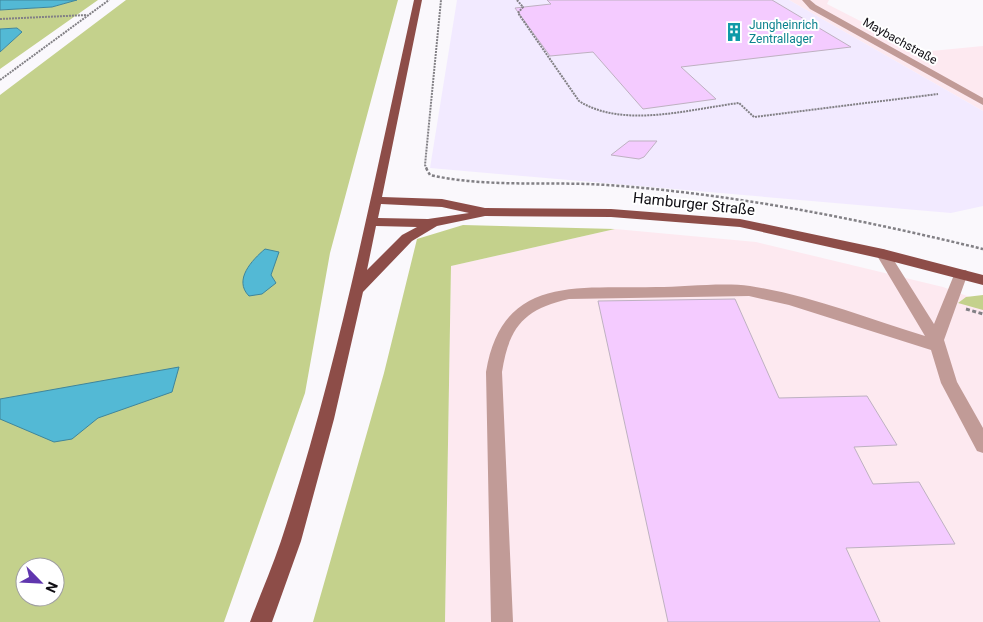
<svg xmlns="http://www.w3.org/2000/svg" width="983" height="622" viewBox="0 0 983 622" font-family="Roboto,sans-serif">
<rect width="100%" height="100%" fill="#faf8fc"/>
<path fill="#fde9f0" d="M789,0h40l-2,4 94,48 62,-6v65z
M615,229l141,13 187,45 40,15v320h-538l6,-356z"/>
<path fill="#f2eaff" d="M457,0h332l194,111v95l-32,7 -521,-45z"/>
<path fill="#c4d18c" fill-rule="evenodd" d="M77,0h21l-98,69v-17l22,-20 -5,-4 -17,1v-19l52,-3z
M126,0h272l-68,253 -25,140 -81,229h-224v-527zM25,567h30v30h-30z
M463,225l152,4 -164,37 -6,356h-132l71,-249 33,-134z
M983,295v15l-25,-7 8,-6z"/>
<path fill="#53b9d5" stroke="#3f859b" d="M0,0h77l-25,7 -52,3z
M17,28l5,4 -22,20v-23z
M265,249l14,3 -8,23 5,8 -14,11 -13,2c-16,-16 3,-36 16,-47z
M179,367l-7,25 -74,26 -26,21 -18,3 -54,-23v-20z"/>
<path fill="#f4cbff" stroke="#beb1c1" d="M547,0h225l79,47 -170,20 35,32 -73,10 -50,-57 -43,4 -35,-48 36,-4z
M629,141h28l-13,16 -5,2 -28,-4z
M735,299l44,99 88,-2 30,49 -43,2 19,37 46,-2 36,62 -109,4 34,74h-212l-70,-321z"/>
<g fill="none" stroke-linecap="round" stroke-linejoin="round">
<path stroke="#828085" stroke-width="2" stroke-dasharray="2 1" stroke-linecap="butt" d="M517,0l6,7 -5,6 61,88c44,28 111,8 160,2l15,14 184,-23
M0,19l87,-4
M0,80l109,-80
M427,169l-2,-4 16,-165"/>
<path stroke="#828085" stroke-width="2.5" stroke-dasharray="3 2" stroke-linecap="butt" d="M426,168l4,7c58,13 118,6 177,10 127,9 252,34 376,64"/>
<path stroke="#828085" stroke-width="3" stroke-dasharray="4 2.5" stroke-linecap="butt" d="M966,309l17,5"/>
<path fill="#c19b97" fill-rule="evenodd" d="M802,0h8l6,5 167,93v7l-173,-96z
M883,249l5,2 46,73 22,-54h10l2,3 -24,67 13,42 26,46v25l-6,-2 -36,-68 -10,-33 -142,-45 -40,-9 -180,3c-45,10 -60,28 -67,73l11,250h-22l-5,-250c16,-98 92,-83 170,-85 28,0 67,-5 94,-1 59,9 119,33 175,50l-49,-82z"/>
<path fill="#8d4d48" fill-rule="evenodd" d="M414,0h8l-40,197 60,2 43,9 126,1 129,10 143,30 100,26v10l-100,-26 -143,-32 -129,-10 -126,-1 -48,10 -25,15 -49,51 -29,127 -33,122 -29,81h-22c10,-27 22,-54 31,-81 58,-177 93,-360 133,-541zM381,204l61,3 27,6 -41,6 -50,-1zM376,226l41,1 -15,8 -35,35z"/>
</g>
<defs>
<g id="building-bare" transform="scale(1.5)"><path d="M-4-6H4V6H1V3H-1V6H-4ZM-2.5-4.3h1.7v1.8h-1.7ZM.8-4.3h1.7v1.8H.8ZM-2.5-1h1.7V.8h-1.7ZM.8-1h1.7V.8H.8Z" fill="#0f9aa8" stroke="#fff" stroke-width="2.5" paint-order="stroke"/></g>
</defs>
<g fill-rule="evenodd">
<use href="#building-bare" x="734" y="32"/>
</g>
<g text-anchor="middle" stroke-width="4" stroke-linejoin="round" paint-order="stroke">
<g font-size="12" fill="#0d838f" stroke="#fff" text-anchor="start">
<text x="749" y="29">Jungheinrich<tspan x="749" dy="14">Zentrallager</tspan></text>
</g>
<g font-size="12" fill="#0f0d13" stroke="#fff">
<text transform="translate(900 41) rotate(29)" y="4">Maybachstraße</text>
</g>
<g font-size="15" fill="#0f0d13" stroke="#fff">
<text transform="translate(694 204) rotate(6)" y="5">Hamburger Straße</text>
</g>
</g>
<g transform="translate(40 582) rotate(114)"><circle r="24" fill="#ffffff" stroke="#9f9ea1"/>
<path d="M0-4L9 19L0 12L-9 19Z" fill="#6036ae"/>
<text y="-8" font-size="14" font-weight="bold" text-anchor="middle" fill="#0f0d13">N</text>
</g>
</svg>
